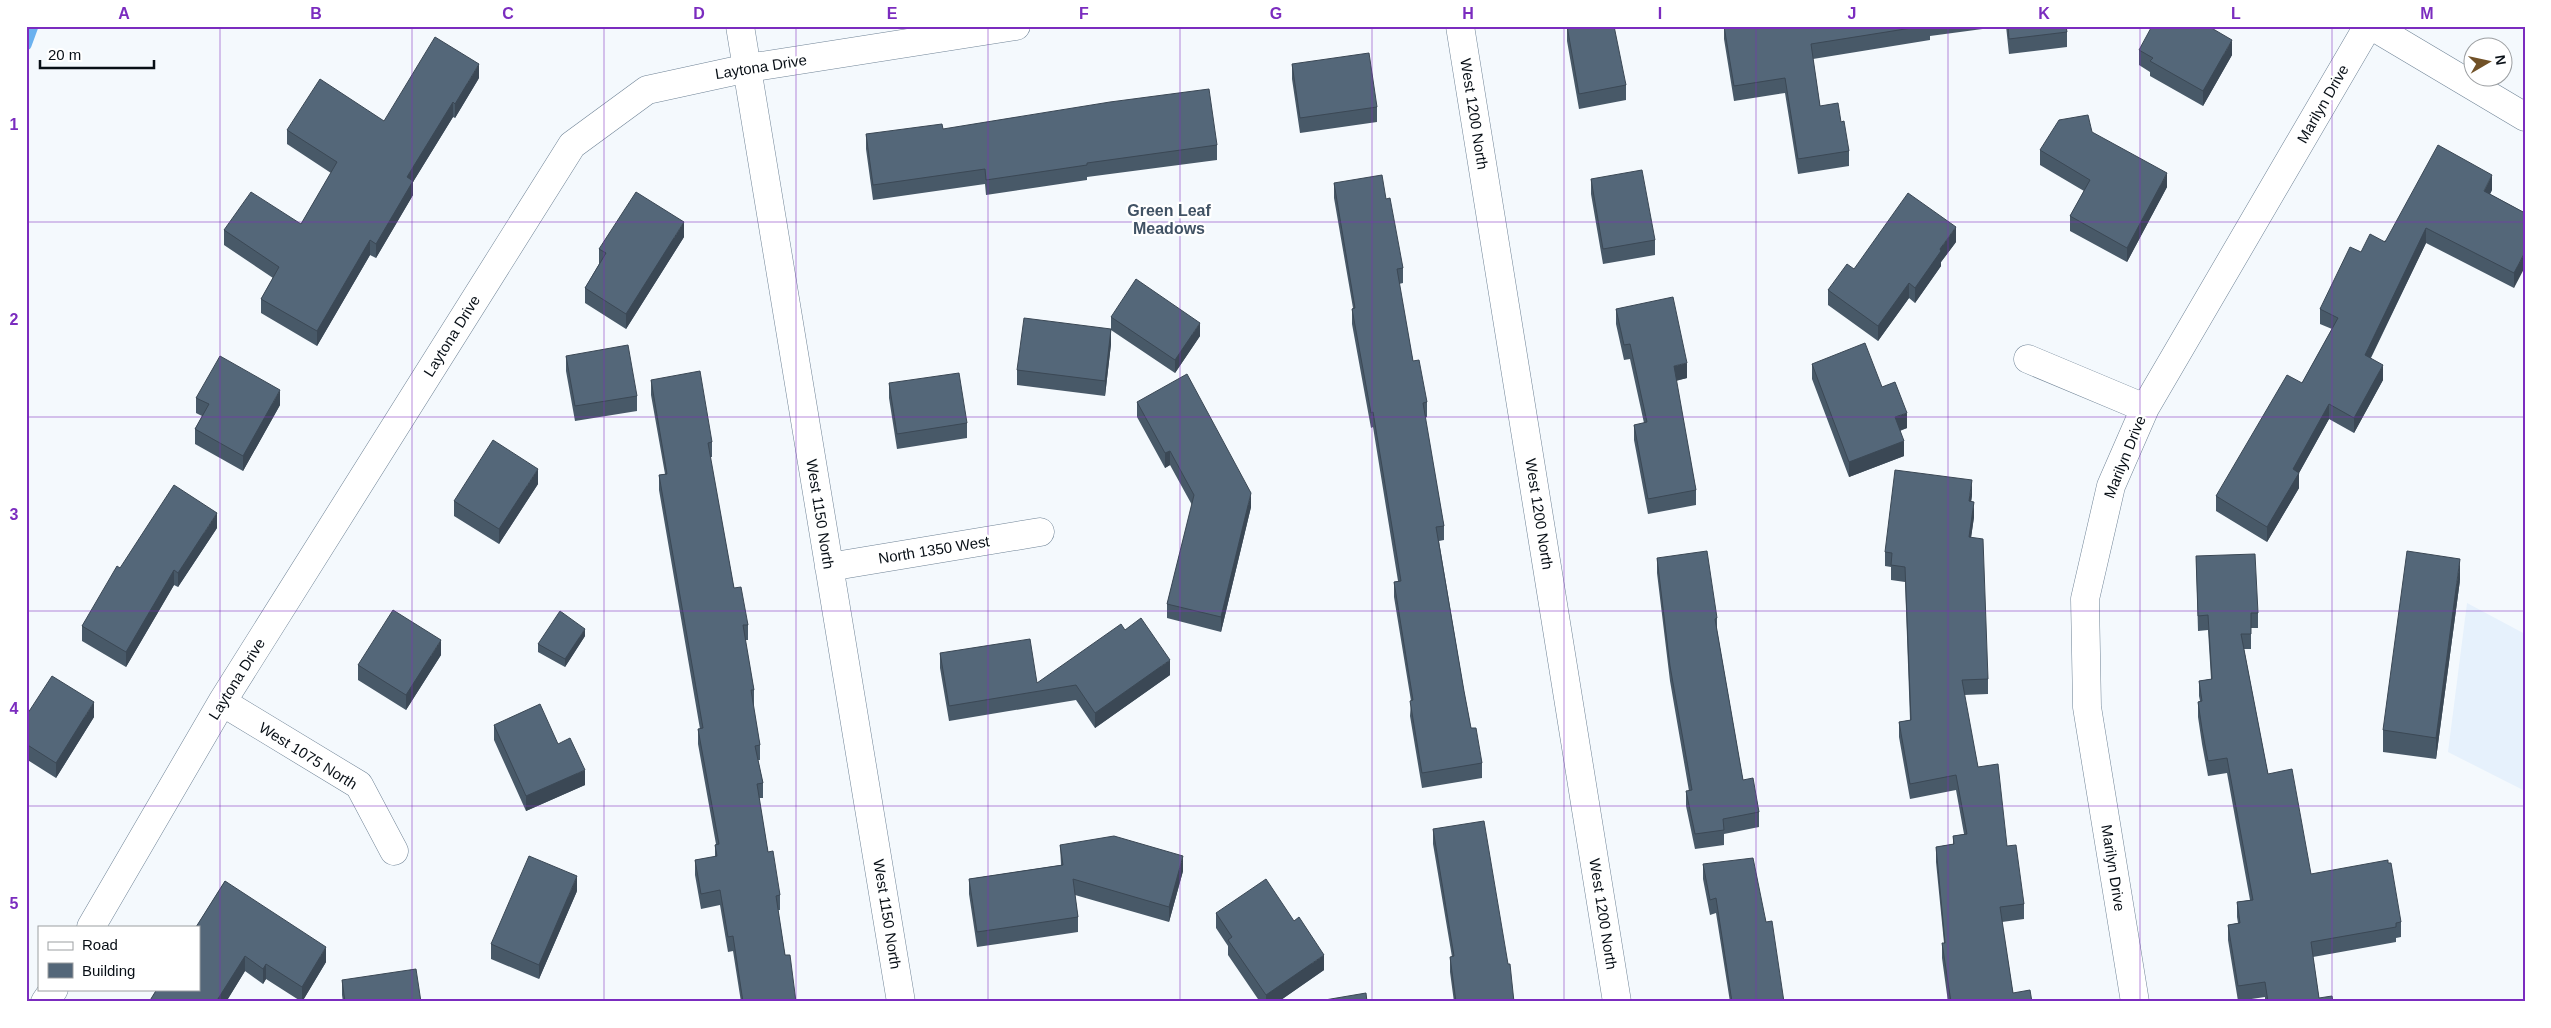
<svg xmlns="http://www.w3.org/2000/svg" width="2551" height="1028" viewBox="0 0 2551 1028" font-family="Helvetica,sans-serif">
<rect width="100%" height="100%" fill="#f4f9fd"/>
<path fill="#e6f1fc" d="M2467,603l58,31v157l-77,-39z"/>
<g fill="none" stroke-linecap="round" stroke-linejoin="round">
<path stroke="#6ab1ef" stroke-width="11" d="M26,45l7,-19"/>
<g stroke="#6f8396" stroke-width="29">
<path id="street" d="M740,26l161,976
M1460,26l157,976
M2372,26l153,91
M2028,359l117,49
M829,567l211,-35
M222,702l137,83 35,66
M91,927l131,-225 350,-557 75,-55 101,-22 268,-42
M45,1002l9,-13
M2135,1002l-48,-295 -2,-108 26,-113 34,-78 223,-382"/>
</g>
<use href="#street" stroke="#fff" stroke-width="28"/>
</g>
<path fill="#485968" d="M1567,26l59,59v15l-47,9 -12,-68z
M1724,26h281l-75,10v4l-117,19 7,47 21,16 8,29v15l-51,8 -13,-81 -51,8 -10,-62z
M2006,26h60l1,6v15l-58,7z
M2139,50l93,5 -29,51 -53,-30v-4l-11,-7z
M1292,64l85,43v15l-77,11 -8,-54z
M479,78l-24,40 -2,-1 -40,65v13l-37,63 -6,-3 -53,91 -56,-33v-14l12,-21 -49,-33v-15l77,-6 30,-51 -44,-29v-14l97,-9z
M943,129l274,16v15l-130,17v3l-101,15 -1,-11 -112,16 -7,-51v-15z
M2040,150l127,37 -40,75 -57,-31v-15l14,-25 -44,-26z
M1591,179l64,61v15l-52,9 -12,-70z
M1334,183l52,16 17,69v15l-4,1 14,77 14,41v15l-2,1 19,108v14l-5,1 25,150 7,37 11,35v15l-60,10 -12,-72 1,-15 -17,-104v-15l4,-1 -25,-154 -2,1 -19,-104v-15l1,-1 -19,-110z
M2492,190l-2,4 35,19 -11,75 -88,-45 -55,115 12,22 -29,53 -25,-14 -30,54v15l-32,54 -51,-31v-15l86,-113 30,-54 -12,-5v-15l41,-57z
M684,237l-58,92 -41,-26v-15l14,-24v-15z
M1956,242l-15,20v4l-26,37 -6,-5 -31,43 -50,-36v-15l26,-21z
M1616,309l71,69 -11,3 20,109v15l-48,9 -14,-74v-15l10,-2 -14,-64 -6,1 -8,-36z
M1111,317l89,19 -25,37 -64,-43v14l-6,52 -88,-11v-15l94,-41z
M566,356l71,40v15l-62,10 -9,-50z
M1812,364l70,23 25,41 -7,3 4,25 -55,21 -37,-98z
M651,380l61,62v15h-2l24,131 14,37v15h-3l9,50v15h-1l7,40v15h-2l5,23v15h-4l9,54 12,43v15h-2l7,45 11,47h-55l-8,-51 -5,1 -8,-47 -19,4 -6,-34v-15l20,-3v-12l1,-1 -18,-100v-15h2l-41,-239v-15l6,-1 -14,-79z
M889,383l78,40v15l-70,11 -8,-51z
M196,398l84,7 -37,66 -48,-27v-15l7,-13 -6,-3z
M1137,402l114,105 -30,125 -54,-14v-14l25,-99 -22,-40 -5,3 -28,-51z
M538,484l-39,60 -45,-28v-15z
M1972,495l-1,7 3,15 -3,20 17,142v15l-24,1 14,72 29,79 17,58v15l-22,3 11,71 19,9h-84l-6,-44v-15h2l-8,-81v-15l17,-3v-8l11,-2 -8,-44 -46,9 -11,-62v-15l11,-2 -5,-138 -14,-2v-13l-6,-1v-14z
M217,528l-39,59 -4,-2 -48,82 -44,-26v-15l38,-58z
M2196,556l62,57v15h-7v21h-7l24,125 43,100 90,48v15l-5,1v4l-83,15 6,41 14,4h-68v-5l-27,4 -10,-61v-15l10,-2 -1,-6v-15l13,-2 -23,-127 -19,3 -6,-32 -4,-27v-15l2,-1 -1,-5v-15l12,-2 -3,-49 -10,1z
M1657,558l60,60v12l26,150 16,32v15l-35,7v11l-29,4 -9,-43v-15h3l-19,-110 -13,-108z
M2460,580l-24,179 -53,-7v-22z
M1125,630l45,45 -75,53 -19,-28 -127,21 -9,-53v-15l97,30z
M585,636l-20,31 -27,-15v-8z
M441,655l-35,55 -48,-30v-15z
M26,716l68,1 -38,61 -30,-19z
M494,725l64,19 27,41 -59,26 -32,-71z
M1433,829l75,135 6,38h-60l-4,-30v-15h2l-19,-113z
M1060,845l123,26 -14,51 -94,-27 3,22v15l-101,15 -8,-53v-15l92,-14z
M1703,864l63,58 18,80h-54l-14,-89 -6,2 -7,-36z
M225,881l101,81 -24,40 -36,-23 -3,5 -18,-13 -19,31h-77z
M577,891l-38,88 -48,-20v-15z
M1216,913l108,57 -46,32h-18l-32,-47v-9l-12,-18z
M342,980l79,22h-78l-1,-7z"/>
<path fill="#3b4855" d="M2232,40v15l-29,51v-15z
M479,64v14l-24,40v-14z
M453,102v15l-40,65v13l-37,63v-14l31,-67z
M2167,173v14l-40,75v-14z
M2492,175v15l-8,16v-15z
M684,222v15l-58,92v-15z
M1956,227v15l-15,20v4l-26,37v-15l25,-39z
M2426,228v15l-61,126v-14z
M370,240v15l-53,91v-15z
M2525,252v15l-11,21v-15z
M1909,283v15l-31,43v-15z
M1200,323v13l-25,37v-13z
M1111,329v15l-6,52v-15z
M1687,363v15l-13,3v-15z
M2383,365v15l-29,53v-15z
M280,390v15l-37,66v-15z
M2329,404v15l-30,54v15l-32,54v-15l26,-58z
M1907,413v15l-12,4v-15z
M1904,441v15l-55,21v-15z
M1170,451v14l-5,3v-15z
M538,469v15l-39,60v-15z
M1972,480v15l-3,21v-15z
M1251,493v14l-30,125v-15z
M1974,502v15l-5,35v-15z
M217,513v15l-39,59v-14z
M2460,559v21l-24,179v-21z
M174,570v15l-48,82v-15z
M585,629v7l-20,31v-8z
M441,640v15l-35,55v-15z
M1170,660v15l-75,53v-15z
M94,702v15l-38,61v-15z
M585,770v15l-59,26v-15z
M1183,856v15l-14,51v-15z
M577,876v15l-38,88v-14z
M326,947v15l-24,40v-15z
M1324,955v15l-46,32h-12v-7z
M245,956v15l-19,31h-10z
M266,964v15l-3,5v-15z"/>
<path fill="#546779" stroke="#3b4855" d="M1567,26h47l12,59 -47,9z
M1724,26h200l-113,18 9,62 18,-3 3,19 3,-1 5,30 -51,8 -13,-81 -51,8z
M2008,26h58l1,6 -58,7z
M2152,26h56l24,14 -29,51 -53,-30 3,-3 -14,-8z
M435,37l44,27 -24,40 -2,-2 -46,75 6,4 -37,63 -6,-4 -53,91 -56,-32 18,-32 -55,-37 27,-38 50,32 36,-62 -50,-32 33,-51 64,42z
M1369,53l8,54 -77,11 -8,-54z
M1209,89l8,56 -130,18v2l-101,15 -1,-11 -112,16 -7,-51 76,-10 1,5 167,-27z
M2088,115l4,17 75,41 -40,75 -57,-32 20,-36 -50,-30 19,-30z
M2438,145l54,30 -8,16 41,22v39l-11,21 -88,-45 -61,127 18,10 -29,53 -25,-14 -36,65 6,4 -32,54 -51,-31 71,-121 15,8 36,-65 -18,-9 30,-62 11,5 9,-18 15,8z
M1642,170l13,70 -52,9 -12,-70z
M1382,175l4,24 4,-1 13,70 -6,1 16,92 6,-1 8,42 -4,1 21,123 -8,1 28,164 7,37h5l6,35 -60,10 -12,-72 3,-1 -19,-118 7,-1 -28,-169 -2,1 -19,-104 3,-1 -21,-125z
M636,192l48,30 -58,92 -41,-26 21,-35 -7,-4z
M1908,193l48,34 -16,22 1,2 -26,37 -6,-5 -31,43 -50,-36 19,-26 7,5z
M1136,279l64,44 -25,37 -64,-43z
M1673,297l14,66 -13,3 22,124 -48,9 -14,-74 13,-3 -17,-78 -6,1 -8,-36z
M1024,318l87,11 -6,52 -88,-11z
M1865,343l17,44 13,-5 12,31 -12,4 9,24 -55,21 -37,-98z
M628,345l9,51 -62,10 -9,-50z
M220,356l60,34 -37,66 -48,-27 14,-25 -13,-6z
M700,371l12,71 -4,1 26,145 7,-1 7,38h-5l11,65h-3l9,55 -5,1 8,37 -6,1 11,68 5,-1 7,44 -4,1 9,59h5l6,47h-53l-10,-66 -5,1 -8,-47 -19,4 -6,-34 22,-4 -2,-11 4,-1 -21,-115 5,-1 -44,-253 8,-1 -16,-94z
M959,373l8,50 -70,11 -8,-51z
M1187,374l64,119 -30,124 -54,-13 27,-109 -24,-44 -5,2 -28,-51z
M493,440l45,29 -39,60 -45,-28z
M1895,470l77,10 -3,21 5,1 -5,35 14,2 5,140 -26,1 16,87 20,-3 9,82 9,-1 8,59 -24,3 13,86 17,-3 2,12h-81l-9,-59h3l-9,-96 18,-3 -1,-8 14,-2 -11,-59 -46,9 -11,-62 12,-2 -6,-153 -14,-2 1,-12 -7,-1z
M174,485l43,28 -39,60 -4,-3 -48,82 -44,-26 35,-60 3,2z
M1707,551l10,67 -2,1 28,161 10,-2 6,34 -36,7 1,11 -29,4 -9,-43 6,-1 -22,-124 -13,-108z
M2407,551l53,8 -24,179 -53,-8z
M2255,554l3,59h-7v21h-10l27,140 24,-5 19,105 77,-14v3h3l10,59 -5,1v4l-85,15 8,56 13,-2 1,6h-65l-3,-20 -27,4 -10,-61 12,-2 -3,-21 16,-2 -26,-142 -19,3 -6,-32 -4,-27 4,-1 -3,-20 13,-2 -4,-64 -10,1 -2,-60z
M393,610l48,30 -35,55 -48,-30z
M560,611l25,18 -20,30 -27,-15z
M1141,618l29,42 -75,53 -19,-28 -127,21 -9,-53 90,-14 7,44 84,-59 4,6z
M52,676l42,26 -38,61 -30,-19v-28z
M540,704l18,40 12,-6 15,32 -59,26 -32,-71z
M1484,821l24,143h2l4,38h-58l-6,-45 4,-1 -21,-127z
M1114,836l69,20 -14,51 -96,-28 5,38 -101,15 -8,-53 94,-14 -3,-20z
M529,856l48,20 -38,89 -48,-21z
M1753,858l13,64 6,-1 12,81h-52l-16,-104 -6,2 -7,-36z
M1266,879l28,42 5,-4 25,38 -58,40 -38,-55 4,-3 -16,-24z
M225,881l101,66 -24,40 -36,-23 -3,5 -18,-13 -29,46h-67l8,-13h42v-62h-3z
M416,969l5,33h-76l-3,-22z
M1366,993l1,9h-54z"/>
<path fill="none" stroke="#7b2cbf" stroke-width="1" stroke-opacity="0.55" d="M220,26v976M412,26v976M604,26v976M796,26v976M988,26v976M1180,26v976M1372,26v976M1564,26v976M1756,26v976M1948,26v976M2140,26v976M2332,26v976M26,222h2499M26,417h2499M26,611h2499M26,806h2499"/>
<g text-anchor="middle" stroke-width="4.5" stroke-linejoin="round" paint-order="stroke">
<g font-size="15" fill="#080f16" stroke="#fff">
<text transform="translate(761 67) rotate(-9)" y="5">Laytona Drive</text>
<text transform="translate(2323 104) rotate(-60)" y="5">Marilyn Drive</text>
<text transform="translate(1474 114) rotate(81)" y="5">West 1200 North</text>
<text transform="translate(452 336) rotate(-58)" y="5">Laytona Drive</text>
<text transform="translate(2125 457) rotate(-68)" y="5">Marilyn Drive</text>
<text transform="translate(820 514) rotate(81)" y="5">West 1150 North</text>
<text transform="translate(1539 514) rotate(81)" y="5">West 1200 North</text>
<text transform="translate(934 550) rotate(-9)" y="5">North 1350 West</text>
<text transform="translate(237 679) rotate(-58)" y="5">Laytona Drive</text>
<text transform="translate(308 756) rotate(32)" y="5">West 1075 North</text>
<text transform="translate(2113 868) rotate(81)" y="5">Marilyn Drive</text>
<text transform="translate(887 914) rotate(81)" y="5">West 1150 North</text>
<text transform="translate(1603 914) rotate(81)" y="5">West 1200 North</text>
</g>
<g font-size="16" font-weight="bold" fill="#405264" stroke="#fff">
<text x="1169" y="216">Green Leaf<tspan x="1169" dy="18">Meadows</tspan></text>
</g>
</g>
<rect width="2551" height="1028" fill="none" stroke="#ffffff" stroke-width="55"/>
<rect x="38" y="926" width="162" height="65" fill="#ffffff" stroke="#9c9fa2"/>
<rect x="48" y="942" width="25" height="8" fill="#ffffff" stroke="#9c9fa2"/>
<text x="82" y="950" font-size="15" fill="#080f16">Road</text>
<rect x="48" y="963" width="25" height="15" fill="#546779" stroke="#9c9fa2"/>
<text x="82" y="976" font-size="15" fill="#080f16">Building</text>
<g transform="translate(2488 62) rotate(81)"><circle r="24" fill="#ffffff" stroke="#9c9fa2"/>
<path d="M0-4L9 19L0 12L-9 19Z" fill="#715127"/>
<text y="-8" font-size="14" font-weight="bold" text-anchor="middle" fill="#080f16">N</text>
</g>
<path d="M40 60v8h114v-8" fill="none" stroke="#080f16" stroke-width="2.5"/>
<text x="48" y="60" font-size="15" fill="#080f16" stroke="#ffffff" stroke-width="4" paint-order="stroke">20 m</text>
<rect x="28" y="28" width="2496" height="972" fill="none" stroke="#7b2cbf" stroke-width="2"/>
<g font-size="16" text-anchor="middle" font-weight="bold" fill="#7b2cbf">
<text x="124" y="19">A</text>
<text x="316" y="19">B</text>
<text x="508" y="19">C</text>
<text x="699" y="19">D</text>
<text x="892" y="19">E</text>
<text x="1084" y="19">F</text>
<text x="1276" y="19">G</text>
<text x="1468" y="19">H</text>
<text x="1660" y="19">I</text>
<text x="1852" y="19">J</text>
<text x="2044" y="19">K</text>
<text x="2236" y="19">L</text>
<text x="2427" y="19">M</text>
<text x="14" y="130">1</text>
<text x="14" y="325">2</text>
<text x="14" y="520">3</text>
<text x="14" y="714">4</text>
<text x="14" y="909">5</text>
</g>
</svg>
